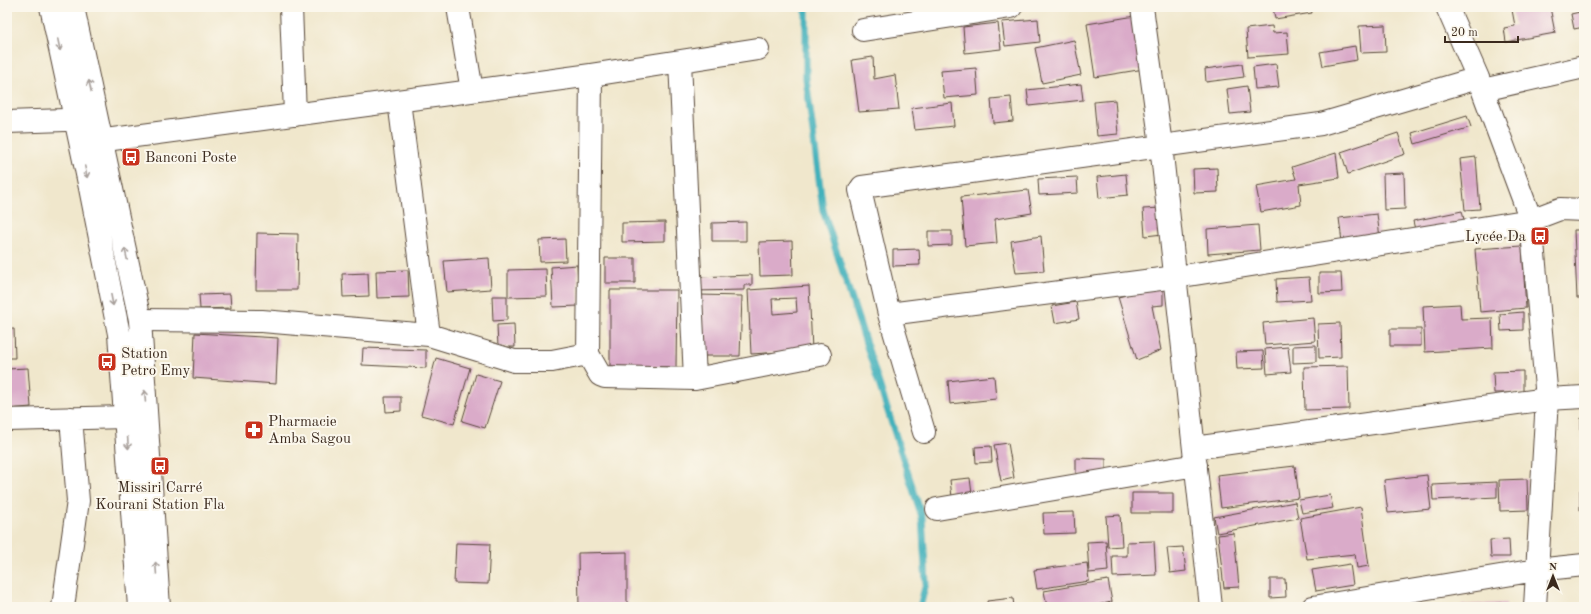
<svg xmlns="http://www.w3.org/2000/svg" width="1591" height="614" viewBox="0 0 1591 614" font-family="'Old Standard TT',serif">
<rect width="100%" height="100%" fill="#fbf7ec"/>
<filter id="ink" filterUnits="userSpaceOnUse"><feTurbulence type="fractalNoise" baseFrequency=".025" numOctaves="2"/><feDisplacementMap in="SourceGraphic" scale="8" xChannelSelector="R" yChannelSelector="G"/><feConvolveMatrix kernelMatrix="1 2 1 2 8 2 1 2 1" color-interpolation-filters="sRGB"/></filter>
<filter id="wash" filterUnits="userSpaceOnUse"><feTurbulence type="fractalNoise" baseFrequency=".012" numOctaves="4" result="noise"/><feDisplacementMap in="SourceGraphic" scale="16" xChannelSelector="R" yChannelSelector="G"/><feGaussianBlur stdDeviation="0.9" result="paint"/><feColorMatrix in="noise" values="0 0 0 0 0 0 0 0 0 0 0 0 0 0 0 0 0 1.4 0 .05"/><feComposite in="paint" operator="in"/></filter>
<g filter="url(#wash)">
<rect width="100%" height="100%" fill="#f0e7cc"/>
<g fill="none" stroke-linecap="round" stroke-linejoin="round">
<path stroke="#42b1bb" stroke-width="7" d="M806,7v71l17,132 99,307 4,66 -6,24"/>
</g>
<g id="blocks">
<path fill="#daabc9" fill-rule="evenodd" d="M1273,7h38l1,6 -37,6z
M1532,7h18l5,26 -49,9 -2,-14 11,-2 -3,-16z
M1584,11v16l-10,2 -3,-15z
M1135,16l9,53 -49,8 -8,-53z
M1038,19l2,23 -35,4 -3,-24z
M998,23l3,26 -36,4 -2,-26z
M1385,25l1,27 -25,1 -2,-27z
M1272,26l1,7 14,-1 2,22 -41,3 -2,-28z
M1074,40l7,35 -39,8 -7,-35z
M1355,46l2,14 -34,6 -3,-14z
M873,57l1,22 21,-4 4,34 -40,3 -7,-52z
M1242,64l2,13 -38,5 -1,-13z
M1276,64l3,23 -24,2 -2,-22z
M976,68l2,27 -34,3 -3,-27z
M1081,84l2,16 -54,6 -2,-16z
M1247,86l3,26 -20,2 -3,-25z
M1011,97l2,24 -20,2 -2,-24z
M1115,100l3,34 -21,2 -3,-34z
M952,103l2,23 -39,4 -3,-22z
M1467,116l4,11 -56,17 -3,-11z
M1398,133l7,21 -57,20 -7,-22z
M1336,153l3,25 -40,6 2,21 -40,7 -5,-26 40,-7 -4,-12z
M1476,157l4,52 -15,1 -5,-51z
M1217,168l1,24 -24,1 -1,-24z
M1404,173l1,36 -21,1 -1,-36z
M1126,174l2,21 -29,3 -2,-21z
M1077,177l1,16 -39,2 -1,-16z
M1028,190l4,23 -37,6 2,24 -32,3 -4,-49z
M1161,208l2,26 -18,2 -2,-27z
M1462,211l3,13 -49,10 -3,-13z
M1377,214l3,24 -38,4 -3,-24z
M665,222v19l-43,1v-19z
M746,222v19h-34v-18z
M1258,225l2,25 -52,4 -1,-25z
M1574,230h10v68h-7z
M928,231h24v14l-24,1z
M257,233l41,1 -1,56h-41z
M1041,236l3,35 -28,2 -5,-32z
M565,239l1,22 -26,1 -1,-22z
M792,241l1,34 -33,1 -1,-34z
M1522,246l4,62 -46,4 -5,-63z
M919,249l1,16 -27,1v-16z
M489,258l2,31 -44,3 -3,-31z
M605,258h30v25h-30z
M577,265l2,41 -26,1 -2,-40z
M546,269l1,27 -39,1v-27z
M408,270l1,27 -32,1 -1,-27z
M368,273l1,23 -26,1 -1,-23z
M1319,273h22l1,19 -23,1z
M752,275v10h-8v5l-48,1v-14z
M1309,277l2,23 -34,2 -1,-23z
M809,286l3,64 -61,4 -3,-64zM796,298l1,14 -24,2 -1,-15z
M1163,286v19l-11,1 9,44 -24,10 -19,-63z
M610,290h67l-1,77 -66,-1z
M230,294l1,14 -31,1 -1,-14z
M699,295l43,1 -2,60h-42z
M492,296h15v24l-14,1z
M1076,302l3,17 -24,4 -3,-17z
M1460,304l1,15 31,-1 1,30 -68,4 -2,-46z
M1523,312v18l-22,1 -1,-17z
M1313,318l2,23 -50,4 -2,-22z
M1340,323l1,34 -22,1 -1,-34z
M514,324l1,23h-17l-1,-22z
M7,329h7l1,29h-8z
M1390,329h31v17h-31z
M195,333l83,5 -2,46 -83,-6z
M1316,345v17l-23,1v-17z
M1288,347l3,25 -24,2 -2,-25z
M363,348l63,2v18l-64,-3z
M1263,351l1,17 -27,1 -1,-17z
M436,358l34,10 -16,56 -33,-9z
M1348,366l1,43 -44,1 -1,-43z
M28,368l3,39 -24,2v-40z
M1523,371v22h-29l-1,-21z
M476,374l24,7 -15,47 -23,-7z
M994,376l2,23 -46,5 -2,-23z
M385,397h16v14l-15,1z
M1581,418h3v16h-3z
M1008,443l6,35 -13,3 -7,-36z
M991,446l1,16 -16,1 -1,-16z
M1076,458l30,1v17l-30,-1z
M1295,466l4,32 -78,10 -4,-33z
M1427,475l4,34 -43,4 -4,-33z
M970,478l2,16 -20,3 -2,-17z
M1527,479l1,31 -28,1 -1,-31z
M1497,482v15l-64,3 -1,-15z
M1580,490h4v20h-4z
M1132,493h41v20h-41z
M1330,495l3,13 -31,5 -3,-13z
M1295,502l3,16 -81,15 -3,-16z
M1361,507l8,59 -12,2 -2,-14 -48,5 -7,-41z
M1074,512l1,21 -31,1 -1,-21z
M1120,515l2,31 -14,1 -2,-31z
M1234,533l5,54 -15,1 -6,-53z
M1509,539l1,18h-19l-1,-17z
M1106,541l2,30 -19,2 -2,-31z
M1154,541l2,34 -43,2 -1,-21h15v-14z
M456,543l34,1 -2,40 -34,-1z
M1183,547l3,24 -16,2 -3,-25z
M627,552v55h-48l-1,-54z
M1087,563l2,18 -52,8 -3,-19z
M1350,564l3,21 -37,6 -4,-21z
M1270,579h15l1,18 -16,1z
M1108,580l4,22 -26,5h-39l-3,-16z
M1013,598l1,9h-26l-1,-6z
M1506,603v4h-45v-2z
M1124,605v2h-17v-1z"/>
</g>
</g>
<g filter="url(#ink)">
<use href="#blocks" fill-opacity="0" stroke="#564638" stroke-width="1"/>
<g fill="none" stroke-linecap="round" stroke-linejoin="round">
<g stroke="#564638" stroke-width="24">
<path id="minor" d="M291,7l4,108
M458,7l14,84
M1142,7l19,138 50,462
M1447,7l31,71 53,142 16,179 -12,208
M863,30l148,-23
M680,62l15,317
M591,75l-3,279 12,21 5,2 90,2 125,-24
M1483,90l101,-23
M399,101l30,234
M7,122l87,-3
M83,143l508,-68 167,-26
M889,314l287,-37 355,-57 29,-11 24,1
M140,320l122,1 167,14 85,26h38l36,-7
M7,420l119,-3
M924,432l-35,-118 -29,-124 2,-3 459,-63 157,-46
M1194,448l353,-49 37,-2
M937,509l259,-44
M63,607l15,-106 -7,-83
M1313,607l223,-37 48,-5"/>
</g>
<g stroke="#564638" stroke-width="24">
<path id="secondary" d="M51,7l39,181 29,146 20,273
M73,7l67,313 19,287"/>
</g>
<use href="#minor" stroke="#fff" stroke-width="22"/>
<use href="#secondary" stroke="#fff" stroke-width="22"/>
</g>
<defs><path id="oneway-shaft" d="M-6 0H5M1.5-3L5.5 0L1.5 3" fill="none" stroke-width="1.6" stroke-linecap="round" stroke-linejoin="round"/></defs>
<g stroke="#a79f9a">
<use href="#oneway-shaft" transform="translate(59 45) rotate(78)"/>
<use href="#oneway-shaft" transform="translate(90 86) rotate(-102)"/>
<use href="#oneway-shaft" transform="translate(86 172) rotate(78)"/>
<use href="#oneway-shaft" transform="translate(126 254) rotate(-102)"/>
<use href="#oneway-shaft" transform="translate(112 300) rotate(79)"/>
<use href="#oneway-shaft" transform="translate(145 396) rotate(-94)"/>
<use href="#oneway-shaft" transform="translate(128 443) rotate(86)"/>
<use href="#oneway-shaft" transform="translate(156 568) rotate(-94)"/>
</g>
</g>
<defs>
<g id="bus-square" transform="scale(1)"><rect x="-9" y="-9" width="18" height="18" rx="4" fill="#c8321e" stroke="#fbf7ec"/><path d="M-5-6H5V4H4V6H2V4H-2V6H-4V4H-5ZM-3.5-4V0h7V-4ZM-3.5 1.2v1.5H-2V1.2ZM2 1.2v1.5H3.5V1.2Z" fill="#fff"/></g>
<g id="pharmacy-square" transform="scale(1)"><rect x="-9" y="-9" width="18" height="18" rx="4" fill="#c8321e" stroke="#fbf7ec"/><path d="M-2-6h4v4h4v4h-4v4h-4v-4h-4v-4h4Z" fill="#fff"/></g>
</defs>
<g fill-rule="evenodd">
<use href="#bus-square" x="131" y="157"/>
<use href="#bus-square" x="1540" y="236"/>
<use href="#bus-square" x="107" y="362"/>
<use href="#pharmacy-square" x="254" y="430"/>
<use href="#bus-square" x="160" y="466"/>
</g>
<g text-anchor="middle" stroke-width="4" stroke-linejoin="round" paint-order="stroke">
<g font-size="15" fill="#3b2a1e" stroke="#fbf7ec" text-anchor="start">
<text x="145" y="162">Banconi Poste</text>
<text x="1526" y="241" text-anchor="end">Lycée Da</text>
<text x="121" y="358">Station<tspan x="121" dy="17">Petro Emy</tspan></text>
<text x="268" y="426">Pharmacie<tspan x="268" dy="17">Amba Sagou</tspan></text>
<text x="160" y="492" text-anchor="middle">Missiri Carré<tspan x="160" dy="17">Kourani Station Fla</tspan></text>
</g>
</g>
<rect width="1591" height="614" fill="none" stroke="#fbf7ec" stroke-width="24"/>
<g transform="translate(1553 576)" stroke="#fbf7ec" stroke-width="3" paint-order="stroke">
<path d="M0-3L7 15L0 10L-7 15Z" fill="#3b2a1e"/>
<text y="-6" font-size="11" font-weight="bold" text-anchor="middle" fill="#3b2a1e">N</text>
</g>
<path d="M1445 36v6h73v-6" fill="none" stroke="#3b2a1e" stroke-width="2"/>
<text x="1451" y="36" font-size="12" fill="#3b2a1e" stroke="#fbf7ec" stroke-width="3" paint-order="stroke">20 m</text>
</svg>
